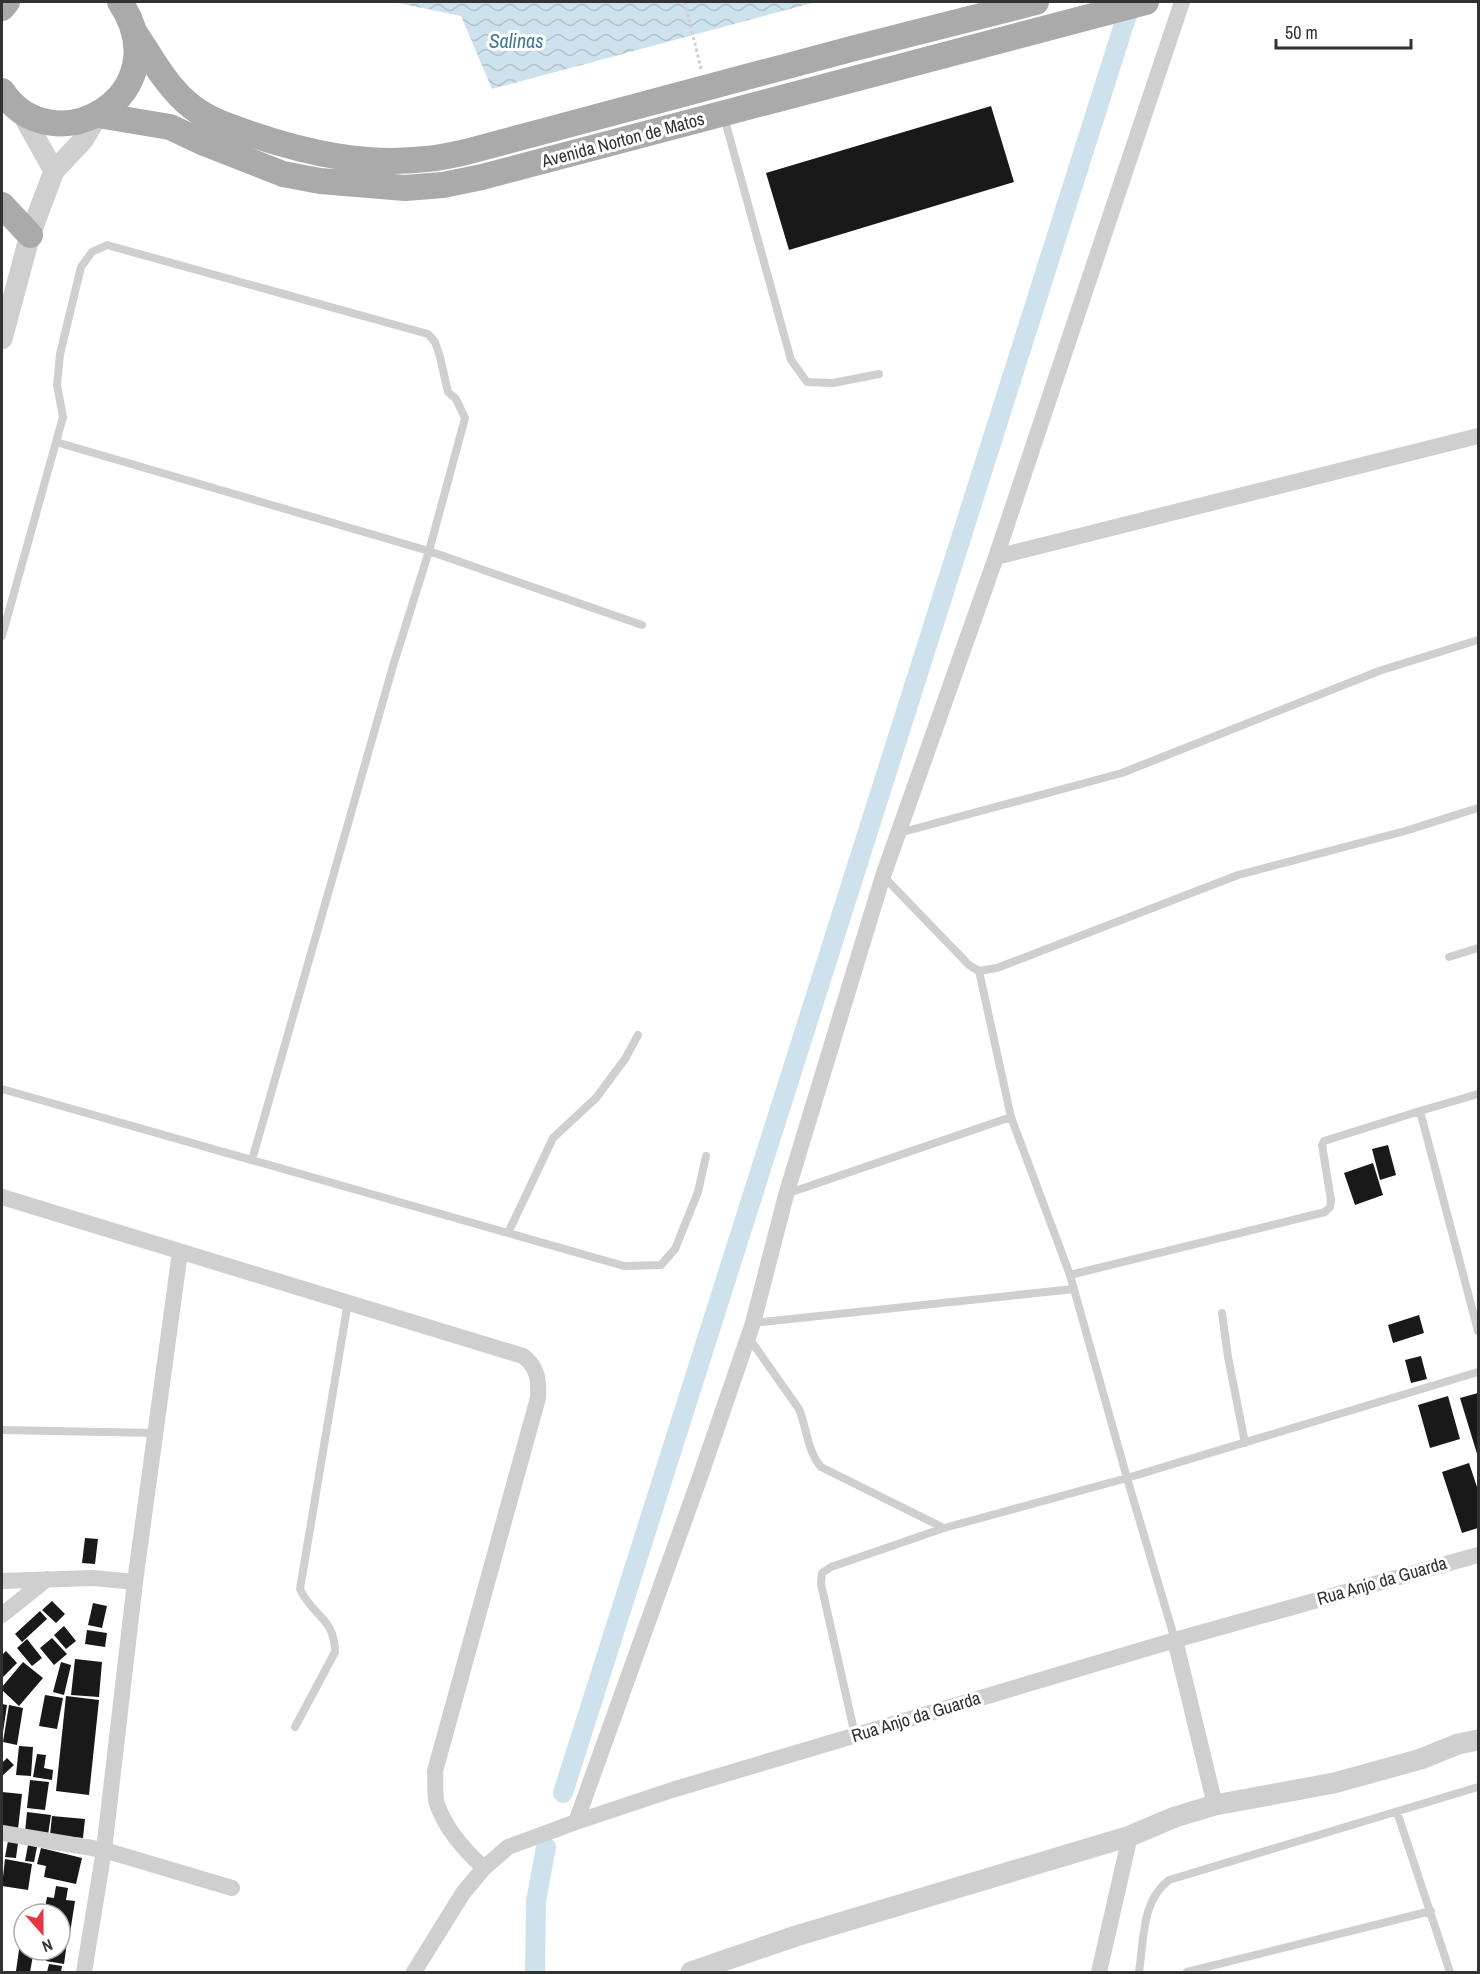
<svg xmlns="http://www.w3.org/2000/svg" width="1480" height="1974" viewBox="0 0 1480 1974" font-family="'Archivo Narrow',sans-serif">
<defs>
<pattern id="water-waves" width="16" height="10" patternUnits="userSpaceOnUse" patternTransform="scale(1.5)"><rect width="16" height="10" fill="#cee2ee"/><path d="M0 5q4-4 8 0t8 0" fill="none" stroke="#b1c2cd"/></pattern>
</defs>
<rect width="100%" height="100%" fill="#fff"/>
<path fill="url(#water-waves)" d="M393,2h423l-324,87 -31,-73z"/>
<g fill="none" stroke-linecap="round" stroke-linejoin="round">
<path stroke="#cee2ee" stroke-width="20" d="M563,1793l568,-1791
M535,1972l1,-71 10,-54"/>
</g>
<path fill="#191919" d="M991,106l23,76 -225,68 -23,-77z
M1388,1145l8,30 -16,5 -8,-31z
M1373,1163l10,32 -28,10 -11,-32z
M1419,1315l5,18 -31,10 -5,-18z
M1421,1356l6,23 -16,4 -6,-23z
M1478,1393v64l-18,-59z
M1448,1396l12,43 -30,9 -12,-43z
M1469,1463l9,27v38l-16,5 -20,-61z
M85,1538l13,1 -3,25 -13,-1z
M52,1601l13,13 -9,9 -14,-13z
M93,1603l14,3 -5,22 -14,-3z
M40,1611l7,8 -25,23 -7,-8z
M64,1626l12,15 -10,8 -12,-14z
M87,1630l20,3 -2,14 -20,-3z
M52,1638l15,16 -13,11 -14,-17z
M27,1639l15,19 -10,8 -15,-18z
M6,1651l11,12 -15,15v-23z
M75,1659l27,3 -3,35 -28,-2z
M23,1662l20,16 -24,28 -17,-16v-3z
M61,1662l10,3 -7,30 -11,-3z
M45,1695l18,3 -6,31 -18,-3z
M66,1696l33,4 -10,95 -33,-4z
M2,1704l5,1 -4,27h-1z
M9,1705l14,3 -6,37 -14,-3z
M19,1746l14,1 -2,29 -15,-1z
M37,1754l9,1 -2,13 9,2 -1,10 -19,-3z
M7,1758l7,7 -12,11v-13z
M30,1780l19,2 -4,28 -18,-2z
M2,1792l20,2 -4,35 -16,-2z
M27,1812l24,3 -3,20 -23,-3z
M52,1816l33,3 -2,19 -33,-3z
M8,1841l10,2 -2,15 -11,-1z
M28,1845l9,2 -3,15 -9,-1z
M41,1848l41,10 -6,26 -32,-7 2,-11 -9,-2z
M5,1859l27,5 -4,26 -26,-4z
M56,1886l12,2 -2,12 9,1 -5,32 -10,-1v-18h-16l3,-17 7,1z
M60,1934l8,1 -4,29 -18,-3 1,-11h13z
M21,1936l3,1v13h10l-4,22 -14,-1z
M49,1964l13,2 -1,6h-14z"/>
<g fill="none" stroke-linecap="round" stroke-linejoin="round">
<path stroke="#cfcfcf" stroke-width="3" stroke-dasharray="3 3" stroke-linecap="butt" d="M685,2l16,67"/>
<path stroke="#cfcfcf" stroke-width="8" d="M724,117l67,243 16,22 26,1 46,-9
M56,442l373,109 213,74
M2,636l61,-219 -6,-32 3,-31 21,-87 11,-15 15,-7 321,89 7,8 5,15 8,35 8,7 9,19 -36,133 -36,115 -141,494
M899,833l223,-60 257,-102 99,-31
M883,876l86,89 10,6 18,-3 241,-93 167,-44 73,-23
M1449,957l29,-9
M979,971l32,146 59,158 57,203 48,162
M2,1089l622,177 37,-1 14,-16 23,-57 8,-36
M1478,1094l-58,17 58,220
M786,1194l225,-77
M508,1233l45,-95 43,-40 29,-39 13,-24
M1070,1275l255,-63 5,-5 1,-7 -9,-55 2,-4 96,-30
M1222,1313l6,44 17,86
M753,1323l321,-34
M749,1338l50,71c8,19 8,42 22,58l123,61 183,-50 351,-106
M2,1430l153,3
M295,1727l40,-75c0,-34 -23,-36 -35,-63l48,-287
M855,1735l-34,-151 1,-11 9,-6 113,-39
M1397,1812l53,160
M1139,1972c5,-31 2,-71 30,-92l309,-93
M1187,1972l244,-61"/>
<path stroke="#cfcfcf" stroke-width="16" d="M996,557l482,-121
M2,1197l521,159c15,11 16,25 15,42l-103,373c1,10 -1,23 2,33 9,26 27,46 47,64
M2,1581l91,-3 42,4
M2,1615l45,-36
M1175,1640l40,165
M576,1822l124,-345 53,-154 33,-128 97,-319 113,-319 186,-555
M2,1833l102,17 128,38
M84,1972l20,-122 31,-268 45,-330
M414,1972l49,-79 21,-25 24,-21 68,-25 96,-32 503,-150 303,-85
M1099,1972l31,-136"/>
<path stroke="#cfcfcf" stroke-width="21" d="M20,110l34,61
M2,339l28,-104 24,-64 29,-31 15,-25
M691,1972l105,-36 334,-100 45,-19 40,-12 119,-22 87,-24 37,-15 20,-4"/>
<path stroke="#aaa" stroke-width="26" d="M2,8l5,-6
M137,36c15,23 28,47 49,66 19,17 41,24 65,32 56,19 115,32 175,25 13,-1 27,-4 40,-7l389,-104 181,-46
M2,91c51,77 180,4 118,-89
M98,115l72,12 34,16 79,31 37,7 85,7 38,-3 39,-8 664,-175
M2,205l28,30"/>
</g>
<g text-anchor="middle" stroke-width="6" stroke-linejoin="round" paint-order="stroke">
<g font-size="18" fill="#323232" stroke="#fff">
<text transform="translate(623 140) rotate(-15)" y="6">Avenida Norton de Matos</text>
<text transform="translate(1382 1581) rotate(-16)" y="6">Rua Anjo da Guarda</text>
<text transform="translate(916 1717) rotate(-17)" y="6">Rua Anjo da Guarda</text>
</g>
<g font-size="20" font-style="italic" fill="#3e7697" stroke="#fff">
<text x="516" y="48">Salinas</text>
</g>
</g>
<rect width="1480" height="1974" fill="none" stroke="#323232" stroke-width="6"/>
<g transform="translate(42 1932) rotate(159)"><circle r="28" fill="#ffffff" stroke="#adadad" stroke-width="1.5"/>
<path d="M0-4.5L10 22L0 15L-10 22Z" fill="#e73747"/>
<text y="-9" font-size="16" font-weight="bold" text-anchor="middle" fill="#323232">N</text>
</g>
<path d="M1276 39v9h135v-9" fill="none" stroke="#323232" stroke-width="3"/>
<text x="1285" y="39" font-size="18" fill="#323232" stroke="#ffffff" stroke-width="4.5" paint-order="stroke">50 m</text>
</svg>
